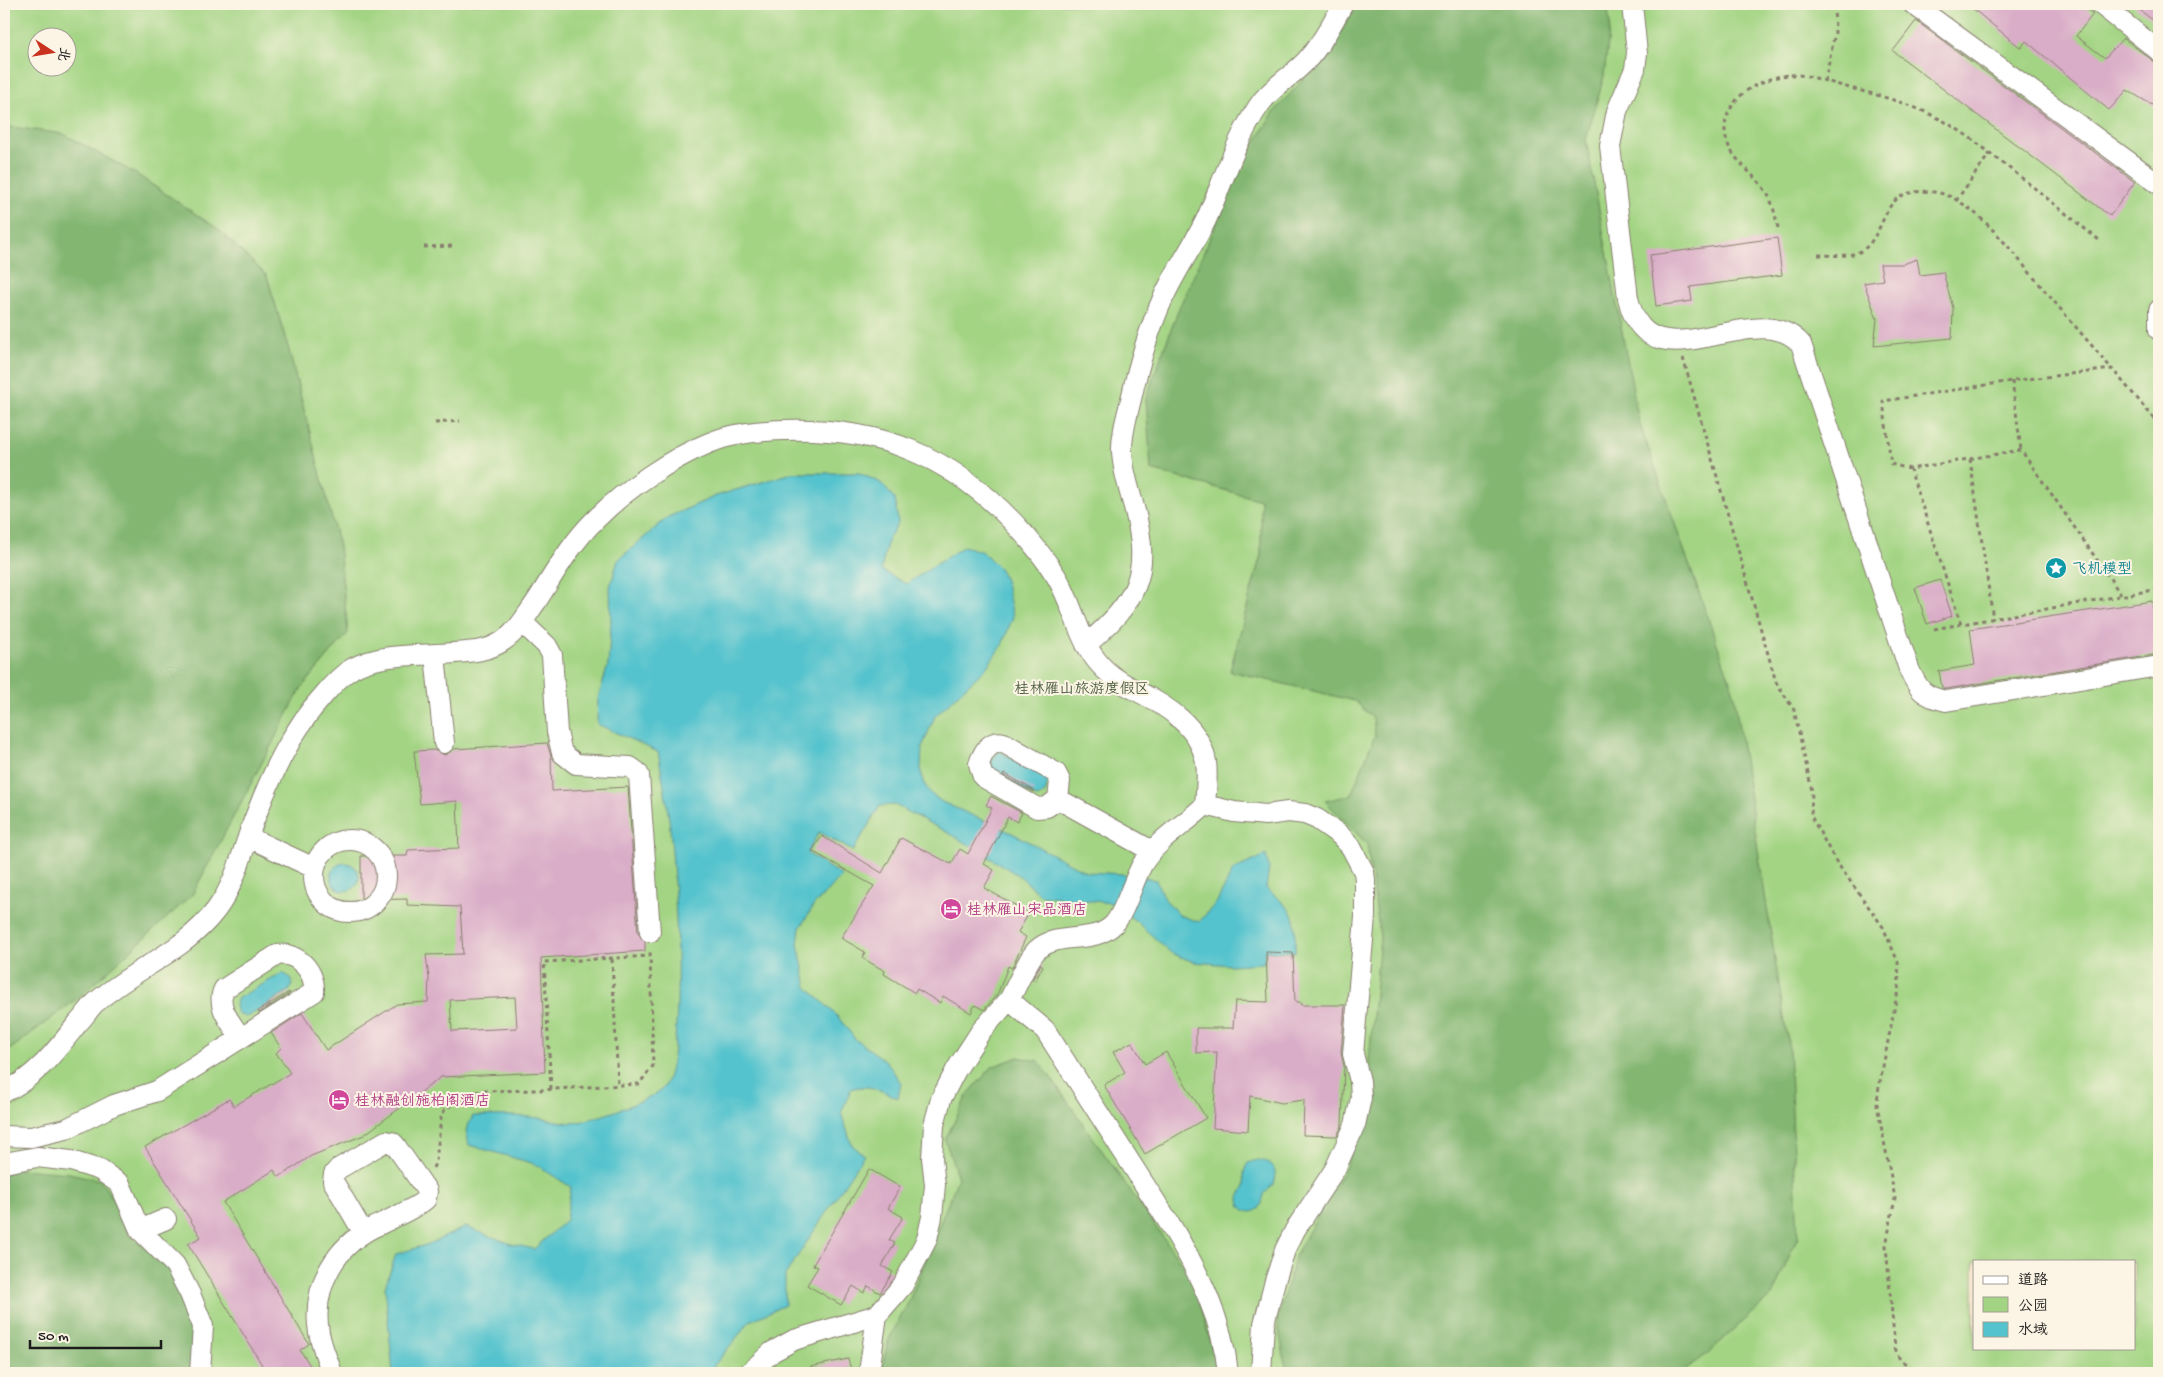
<svg xmlns="http://www.w3.org/2000/svg" width="2163" height="1377" viewBox="0 0 2163 1377" font-family="'Gochi Hand','LXGW WenKai TC',sans-serif">
<rect width="100%" height="100%" fill="#fcf5e5"/>
<filter id="ink" filterUnits="userSpaceOnUse"><feTurbulence type="fractalNoise" baseFrequency=".02" numOctaves="2"/><feDisplacementMap in="SourceGraphic" scale="10" xChannelSelector="R" yChannelSelector="G"/><feConvolveMatrix kernelMatrix="1 2 1 2 8 2 1 2 1" color-interpolation-filters="sRGB"/></filter>
<filter id="wash" filterUnits="userSpaceOnUse"><feTurbulence type="fractalNoise" baseFrequency=".0096" numOctaves="4" result="noise"/><feDisplacementMap in="SourceGraphic" scale="20" xChannelSelector="R" yChannelSelector="G"/><feGaussianBlur stdDeviation="1.12" result="paint"/><feColorMatrix in="noise" values="0 0 0 0 0 0 0 0 0 0 0 0 0 0 0 0 0 1.4 0 .05"/><feComposite in="paint" operator="in"/></filter>
<g filter="url(#wash)">
<rect width="100%" height="100%" fill="#f2dfc1"/>
<path fill="#a3d483" stroke="#607850" fill-rule="evenodd" d="M4,4h2155v1369h-2155zM38,38h30v30h-30zM1974,1261h160v87h-160z"/>
<path fill="#82b671" stroke="#4f6946" d="M1357,4h250l3,20 -6,52 -18,64 53,282 94,267 56,360 9,188 -26,59 -65,58 -25,19h-393l-2,-1 -10,-52 19,-66 50,-88 18,-48 16,-181 -13,-93 -42,-43 26,-6 24,-60 -2,-17 -18,-17 -125,-30 31,-117v-54l-110,-30 -5,-72 33,-90 67,-151 28,-45 60,-68z
M4,126l60,8 72,40 82,55 49,47 21,71 51,199 9,87 -46,54 -110,208 -114,103 -74,56z
M1018,1057l21,4 154,219 26,93h-338l7,-32 21,-40 49,-123 -13,-38 23,-46 24,-27z
M19,1169l50,4 31,7 16,23 13,32 44,36 24,59v39l-21,1 -1,3h-171v-199z"/>
<path fill="#55c3cd" stroke="#387074" d="M792,473h67l22,10 14,16 3,24 -10,16 -7,31 25,14 58,-38 19,6 17,17 6,14 7,34 -11,28 -16,23 -51,48 -13,31 -1,23 2,12 8,12 11,8 70,31 74,39 37,2 33,6 7,17 16,18 20,7 18,-20 16,-32 33,-15 3,13 -3,20c30,26 30,24 29,64l-30,-1 -1,12 -33,2 -37,-3 -23,-9 -35,-32 -25,-18 -71,-8 -19,-18 -67,-41 -59,-31 -15,1 -27,45 -34,-19 -12,21 35,23 -28,29 -14,23 -2,16 9,43 31,30 18,23 30,21 15,22 -3,15c-16,-7 -29,-15 -47,-9l-10,24 11,32 12,10 -79,120v30l-35,16 -42,52h-315l-8,-86 11,-33 33,-10 37,-17 45,17 23,5 32,-29 5,-33 -36,-23 -66,-19 -3,-15 7,-14c19,0 38,-1 57,1 14,1 28,5 41,6 15,0 76,-22 89,-32 29,-20 14,-231 9,-272 -3,-22 -7,-44 -11,-67l-61,-28 1,-25 10,-34 3,-43 -1,-35 8,-27 50,-43 48,-21z
M999,751l50,28 -4,14 -7,5 -46,-25 -1,-11z
M331 877a14 14 0 1 1 28 0a14 14 0 1 1-28 0Z
M283,973l8,5 1,7 -2,5 -39,25 -6,2 -8,-4 -2,-7 3,-8z
M1257,1160c12,0 23,10 17,23 -3,5 -8,6 -10,12 -2,5 -1,10 -6,14 -8,7 -19,0 -19,-10 0,-4 3,-6 5,-10 3,-7 -4,-15 4,-26z"/>
<g id="blocks">
<path fill="#d9acc7" fill-rule="evenodd" d="M1967,4h114l12,10 -17,22 29,22 18,-20 29,22 7,4v45l-32,-19 -18,20 -83,-69 -5,7z
M2132,4h27v21z
M1916,21l219,161 -25,34 -217,-165z
M1777,238l5,37 -92,12 2,14 -36,5 -6,-51z
M1917,259l3,16 23,-3 10,36 -1,30 -78,8 3,-27 -13,-36 19,-3 -3,-16h23z
M1940,580l12,36 -25,8 -12,-36z
M2152,601l7,53 -213,35 -4,-1 -3,-17 36,-6 -5,-36z
M547,743l4,13 1,35 76,-4 10,146 7,9v9l-104,7 4,114 -104,5 -77,58 -53,21 -32,21 -5,-7 -51,32 86,142 -9,6 15,23h-48l-79,-129 13,-7 -56,-90 84,-48 5,7 56,-33 -14,-20 5,-5 -10,-15 31,-20 24,37 71,-46 31,-2 1,-24 -3,-23 37,-1 -3,-47 -53,-2v-6l-46,1v-44h46l1,-6 51,-2 -2,-47 -37,3 -6,-53 20,-1 11,5 9,-6zM515,997l2,31 -65,3 -2,-31z
M1004,773l31,18 -1,1 -31,-17z
M991,796l31,17 -5,9 -9,-5 -24,47 10,6 -10,18 45,25 -11,19 8,5 -14,31 -4,-2 -10,27 -14,17 -9,-5 -4,8 -28,-17 -3,7 -23,-14 -2,4 -31,-19 1,-3 -23,-13 3,-6 -24,-14 33,-52 -62,-35 10,-15 60,37 19,-35 50,26 9,-15 8,5 24,-46 -6,-3z
M1266,952l27,1 2,49h5l1,3h44l-4,48 3,12 -2,61 -5,10 -34,-1 1,-35 -22,3 -32,-7 -2,35 -35,-3 4,-76 -21,1v-25h37l2,-27 33,1z
M1041,964l2,2 -8,15 -3,-1z
M289,992l1,1 -31,20 -1,-2z
M1132,1042l13,22 21,-12 40,66 -61,36 -41,-69 21,-13 -12,-20z
M869,1169l31,18 -12,21 15,9 -14,23 6,3 -13,23 11,6 -13,21 -12,-7 -4,7 -11,-7 -12,19 -34,-20 11,-18 -5,-2z
M848,1359l4,14h-42v-6z"/>
</g>
</g>
<g filter="url(#ink)">
<use href="#blocks" fill-opacity="0" stroke="#877e6e" stroke-width="1"/>
<g fill="none" stroke-linecap="round" stroke-linejoin="round">
<g stroke="#877e6e" stroke-width="22">
<path id="minor" d="M1632,4l5,49 -2,16 -18,42 -7,35 18,152c21,95 128,-6 173,46l108,325c10,22 14,27 37,32l213,-35
M1913,4l246,180
M2100,4l59,47
M2159,310v20
M522,622l25,24 5,9 5,77 5,21 14,11 54,3 7,5 2,3 11,157
M1086,645c51,-44 66,-70 48,-138 -5,-18 -11,-36 -12,-55 -1,-21 8,-45 12,-66 8,-33 18,-66 33,-96 12,-24 27,-46 39,-70 17,-38 30,-81 54,-116 12,-17 32,-28 46,-43 16,-17 26,-38 37,-57
M435,655l9,88
M1058,799l-11,8 -10,1 -54,-31 -4,-13c4,-12 11,-25 25,-21l52,30 4,8 -2,18 94,52
M1205,805l29,7 32,3 22,-3 17,2 12,5 23,16 11,12 13,25 1,8v37l-12,137 7,27 1,17 -6,27 -20,44 -40,61 -10,20 -10,31 -11,43 -3,49
M248,837l66,31
M314 876a36 36 0 1 1 72 0a36 36 0 1 1-72 0Z
M4,1092c32,-14 53,-43 74,-69 6,-6 11,-14 17,-20 38,-34 89,-51 121,-93 21,-28 27,-63 40,-95 16,-41 36,-85 66,-118 9,-11 19,-22 31,-29 30,-16 69,-12 101,-15 18,-1 34,-2 49,-12 15,-10 23,-25 33,-39 18,-28 35,-59 60,-83 30,-30 74,-60 113,-76 24,-10 50,-12 75,-13 95,-3 165,25 230,93 16,17 30,34 42,53 17,27 21,60 41,85 11,14 25,22 40,30 30,15 63,36 69,71 2,14 0,29 -1,43 -21,21 -48,34 -63,60 -9,16 -17,47 -28,59 -21,22 -55,6 -77,26 -9,8 -21,38 -28,50l36,30 128,199c26,44 50,92 55,144
M4,1136l27,1 35,-8 48,-24 43,-14 157,-99c2,-20 -17,-41 -37,-37l-53,34c-9,17 8,35 17,49
M4,1163l33,-6 34,4 29,9 20,14 20,46 35,35 15,29 13,32 -3,47
M140,1230l26,-11
M332,1373c-5,-15 -13,-31 -14,-48 -4,-41 18,-78 54,-97 14,-7 45,-20 54,-29l1,-8 -32,-46 -3,-3 -6,-1 -48,28 -4,5 -1,7 30,51
M749,1373l23,-21 22,-12 83,-25 26,-30 24,-46 5,-22 3,-32 -3,-27 2,-33 7,-26 15,-29 25,-39 28,-31
M869,1373l8,-58"/>
</g>
<path stroke="#877e6e" stroke-width="3" stroke-dasharray="4 4" stroke-linecap="butt" d="M1825,81l10,-48 -1,-29
M1956,201l34,-48
M1778,228c-2,-9 -4,-20 -8,-29 -12,-27 -46,-39 -45,-72 1,-19 16,-35 33,-43 36,-17 52,-7 88,3 36,9 74,19 106,39 22,13 41,30 61,45 29,23 57,46 86,69
M424,247l28,-1
M1818,255c39,1 48,3 65,-35 4,-8 7,-16 15,-22 12,-9 37,-8 51,-2 34,16 63,56 87,84 25,30 51,60 76,89
M1683,358l93,324 18,28 18,81 -1,25 24,44 48,67 15,35 1,23 -21,107 -1,13 18,93 -9,48 9,102 5,12 20,13
M2012,381l9,69
M435,423l25,-2
M1970,459l23,160
M1910,469l-19,-5 -8,-63 129,-20 100,-12 47,55
M1961,624l-51,-155 111,-19 101,146
M1934,629l225,-40
M612,959l6,126
M551,1089l-7,-127 106,-6
M433,1168l3,-7 5,-43 4,-9 22,-14 13,-4 58,-1 101,-6 14,-18 -3,-116"/>
<use href="#minor" stroke="#fff" stroke-width="20"/>
</g>
</g>
<defs>
<g id="sight-disc" transform="scale(1.125)"><circle r="9.5" fill="#0f9aa8" stroke="#fcf5e5"/><path d="M0-6L1.8-2.2L6-1.7L2.9 1.2L3.7 5.4L0 3.3L-3.7 5.4L-2.9 1.2L-6-1.7L-1.8-2.2Z" fill="#fff"/></g>
<g id="hotel-disc" transform="scale(1.125)"><circle r="9.5" fill="#d1479c" stroke="#fcf5e5"/><path d="M-6-4.5h1.5V1H6V5H4.5V3h-9V5H-6ZM-4 0a1.8 1.8 0 1 1 3.6 0ZM.5 0V-2.5h3Q6-2.5 6 0Z" fill="#fff"/></g>
</defs>
<g fill-rule="evenodd">
<use href="#sight-disc" x="2056" y="568"/>
<use href="#hotel-disc" x="951" y="909"/>
<use href="#hotel-disc" x="339" y="1100"/>
</g>
<g text-anchor="middle" stroke-width="4" stroke-linejoin="round" paint-order="stroke">
<g font-size="15" fill="#0d838f" stroke="#fcf5e5" text-anchor="start">
<text x="2072" y="573">飞机模型</text>
</g>
<g font-size="15" fill="#4b5c40" stroke="#fcf5e5">
<text x="1082" y="693">桂林雁山旅游度假区</text>
</g>
<g font-size="15" fill="#b23c85" stroke="#fcf5e5" text-anchor="start">
<text x="967" y="914">桂林雁山宋品酒店</text>
<text x="355" y="1105">桂林融创施柏阁酒店</text>
</g>
</g>
<rect width="2163" height="1377" fill="none" stroke="#fcf5e5" stroke-width="20"/>
<rect x="1973" y="1260" width="162" height="90" fill="#fcf5e5" stroke="#a29e95"/>
<rect x="1983" y="1276" width="25" height="8" fill="#ffffff" stroke="#a29e95"/>
<text x="2018" y="1284" font-size="15" fill="#1c1c1c">道路</text>
<rect x="1983" y="1297" width="25" height="15" fill="#a3d483" stroke="#a29e95"/>
<text x="2018" y="1310" font-size="15" fill="#1c1c1c">公园</text>
<rect x="1983" y="1322" width="25" height="15" fill="#55c3cd" stroke="#a29e95"/>
<text x="2018" y="1334" font-size="15" fill="#1c1c1c">水域</text>
<g transform="translate(52 52) rotate(102)"><circle r="24" fill="#fcf5e5" stroke="#a29e95"/>
<path d="M0-4L9 19L0 12L-9 19Z" fill="#c8321e"/>
<text y="-8" font-size="14" font-weight="bold" text-anchor="middle" fill="#1c1c1c">北</text>
</g>
<path d="M30 1340v8h131v-8" fill="none" stroke="#1c1c1c" stroke-width="2.5"/>
<text x="38" y="1340" font-size="15" fill="#1c1c1c" stroke="#fcf5e5" stroke-width="4" paint-order="stroke">50 m</text>
</svg>
